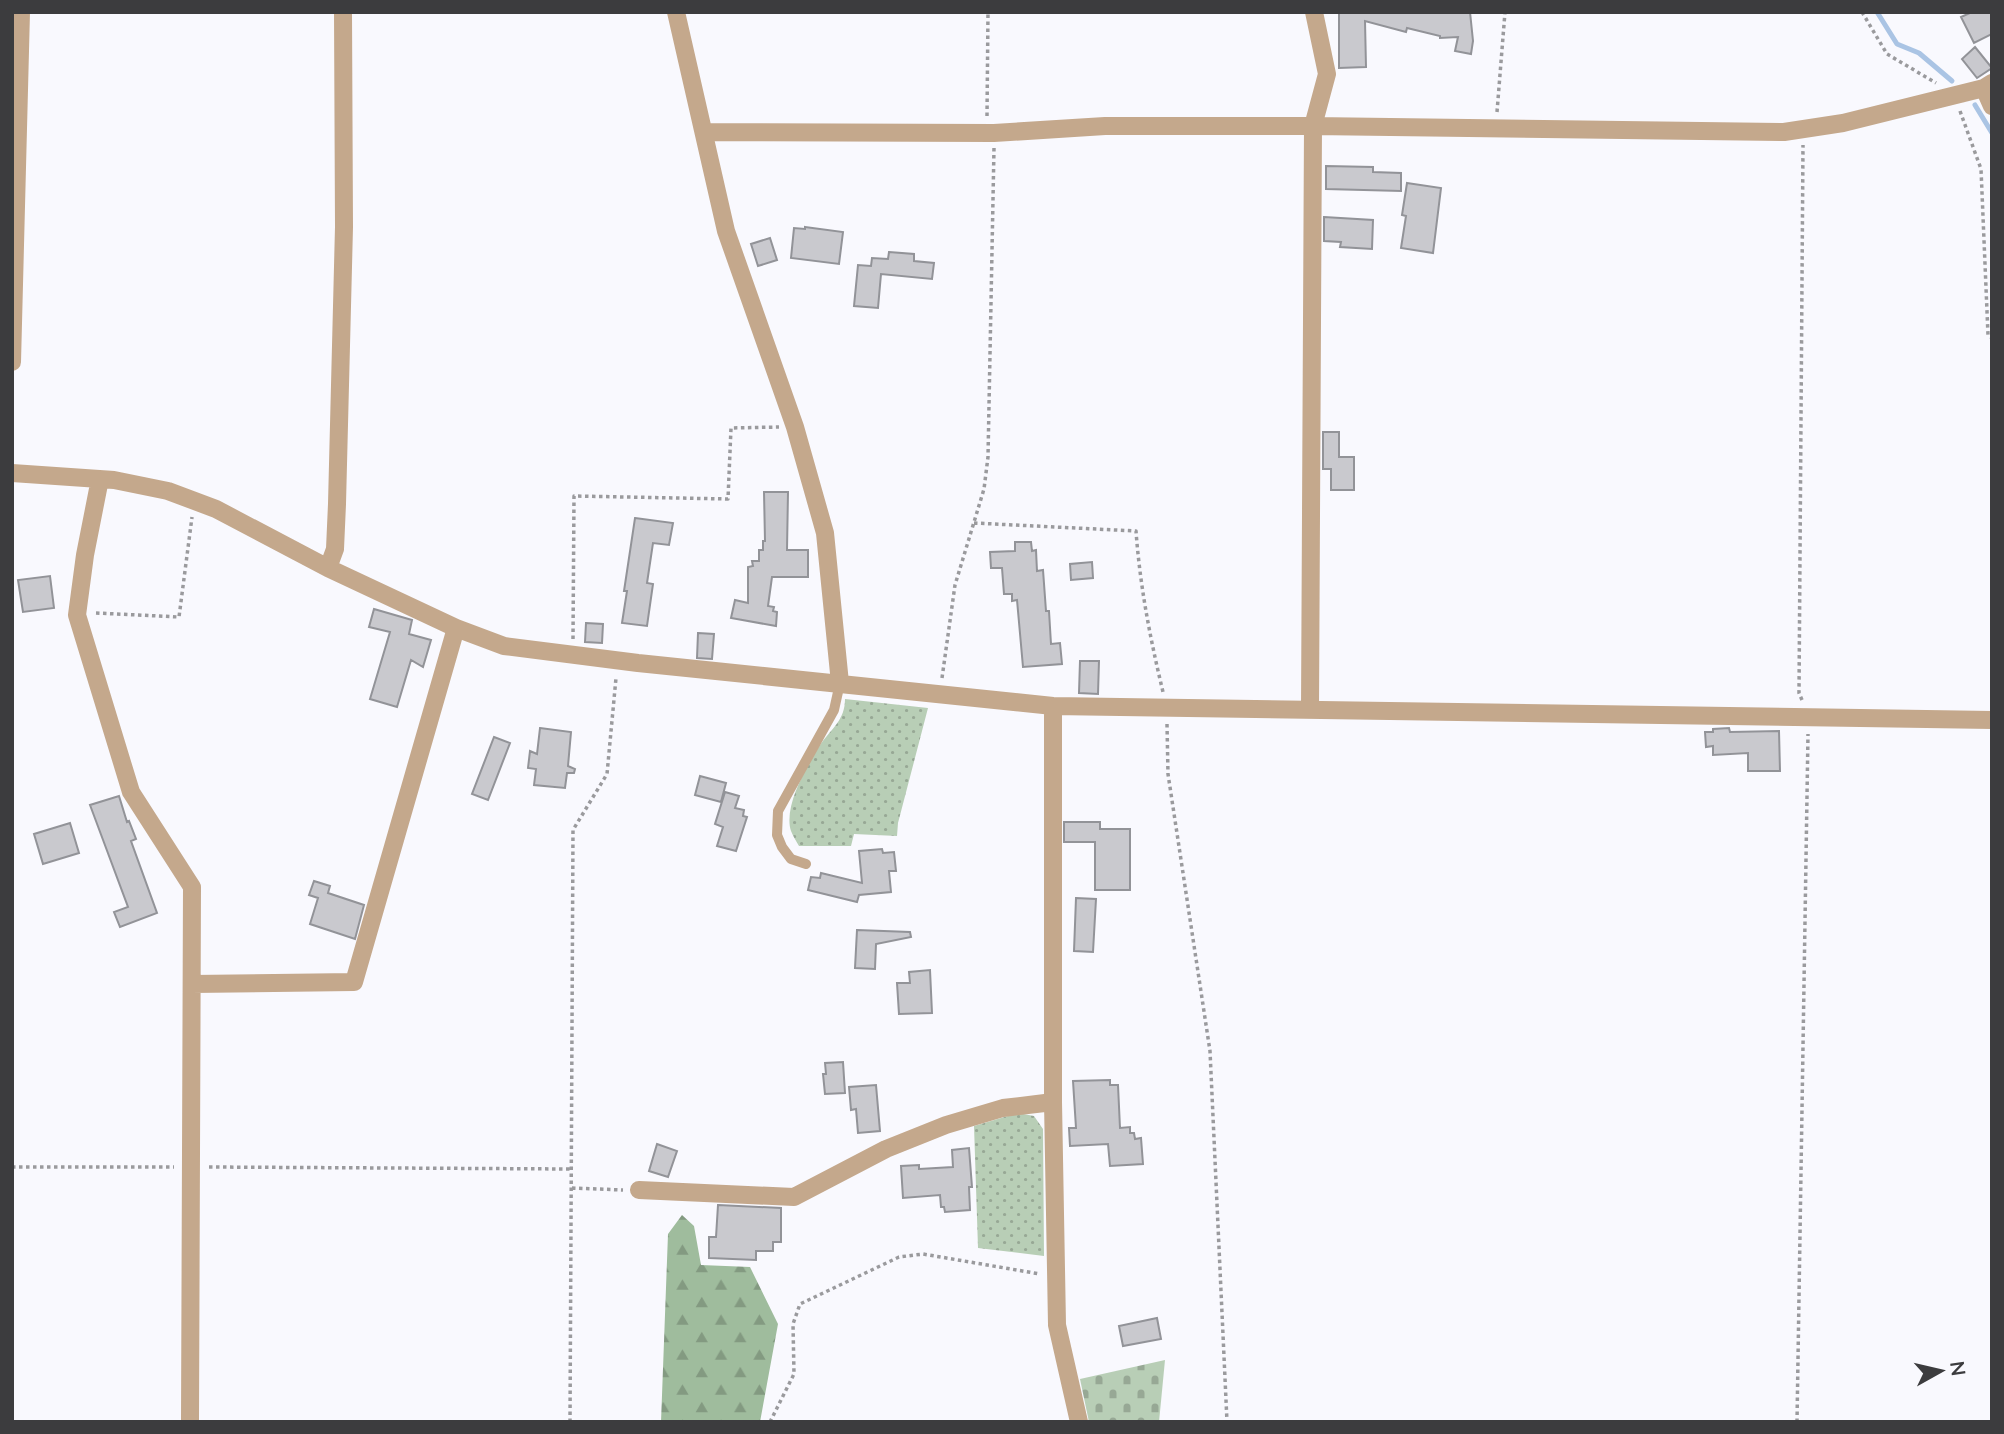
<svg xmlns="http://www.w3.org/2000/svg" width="2004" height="1434" viewBox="0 0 2004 1434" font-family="Lato,sans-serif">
<defs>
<pattern id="grass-dots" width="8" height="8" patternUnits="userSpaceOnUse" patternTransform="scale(1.75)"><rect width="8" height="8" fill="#b8ceb6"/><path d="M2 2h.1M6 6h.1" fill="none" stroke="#97a895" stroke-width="1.8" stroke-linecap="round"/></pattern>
<pattern id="forest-firs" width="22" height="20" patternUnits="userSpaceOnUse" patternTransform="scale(1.75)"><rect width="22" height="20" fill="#9fbc9d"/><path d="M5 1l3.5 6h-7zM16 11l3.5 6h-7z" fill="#839a81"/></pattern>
<pattern id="cemetery-stones" width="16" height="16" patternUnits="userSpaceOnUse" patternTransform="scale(1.75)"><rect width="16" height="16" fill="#b8ceb6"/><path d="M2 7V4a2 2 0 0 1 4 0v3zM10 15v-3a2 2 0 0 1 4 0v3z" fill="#97a895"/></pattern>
</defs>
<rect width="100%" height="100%" fill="#f9f9fe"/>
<path fill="url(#grass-dots)" d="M845,699l83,9 -30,115 -1,13 -43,-2 -3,12h-52c-3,-5 -6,-10 -8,-15 -8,-24 16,-66 29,-86 12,-17 25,-25 25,-46z
M1018,1113l16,3 9,13 1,127 -66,-8 -4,-122z"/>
<path fill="url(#forest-firs)" d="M682,1215l12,11 7,39 49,2 28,57 -18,98h-99l7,-188z"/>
<path fill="url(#cemetery-stones)" d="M1165,1360l-6,62h-70l-9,-43z"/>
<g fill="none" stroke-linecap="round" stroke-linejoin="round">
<path stroke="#aac4e4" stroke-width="5" d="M1877,12l20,32 22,9 33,28
M1975,105l17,28"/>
</g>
<path fill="#c9c9ce" stroke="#929398" stroke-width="2" d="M1339,12h131l3,29 -2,13 -16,-3 3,-14 -18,1v-2l-33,-8 -1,4 -41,-11 1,46 -27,1z
M1972,12h20v22l-18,9 -13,-26z
M1975,47l17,21 -15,10 -15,-19z
M1326,166l47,1v5l28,1v18l-75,-2z
M1407,183l34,5 -8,65 -32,-5 5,-32 -4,-1z
M1324,217l49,3 -1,29 -32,-2 1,-5 -17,-1z
M805,227l38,5 -4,32 -48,-6 3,-30 11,1z
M770,238l7,22 -19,6 -7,-22z
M889,252l25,2v7l20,2 -2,16 -51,-5 -3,34 -24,-2 4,-41 13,1 1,-8 16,1z
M1323,432h16v25h15v33h-23v-21h-8z
M764,492h24l-1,58h21v27h-36l-4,29 6,1 -1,4 4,1 -1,14 -45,-8 4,-18 13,3v-36l5,-1 -1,-5h7v-11h4v-9h2z
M635,518l38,5 -4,22 -16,-2 -6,40 6,1 -6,42 -25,-3 5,-32h-3z
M1015,542h16l1,9 4,-1 1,21 6,-1 3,41h3l2,33 9,-1 2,21 -39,3 -6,-67 -5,1v-7h-8l-2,-26h-11l-1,-16 25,-1z
M1092,562l1,16 -22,2 -1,-16z
M50,576l4,32 -31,4 -5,-32z
M374,609l38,11 -3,14 22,6 -8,27 -12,-7 -14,47 -27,-8 20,-67 -21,-5z
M586,623l17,1 -1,19 -17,-1z
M698,633l16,1 -2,25 -15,-1z
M1080,661h19l-1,33 -19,-1z
M540,728l31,4 -3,34 7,3 -1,4h-7l-2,15 -31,-3 2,-16 -8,-1 2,-17 7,3z
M1729,728l1,4 49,-1 1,40h-32v-18l-35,2v-9l-7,1 -1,-15h8v-3z
M494,737l16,6 -22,57 -16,-6z
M700,776l26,7 -5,19 -26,-7z
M725,792l14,4 -4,12 9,2 -1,6 4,1 -11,34 -19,-5 6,-19 -8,-3z
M119,796l8,26 2,-1 7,18 -5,2 26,72 -37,14 -6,-15 14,-5 -38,-102z
M1064,822h36v7h30v61h-35v-48h-31z
M70,823l9,30 -36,11 -9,-30z
M882,849l1,4 11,-1 2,19h-7l2,21 -32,3 -2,7 -49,-12 3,-13 9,1 1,-5 41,10 -3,-32z
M314,881l16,5 -2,7 36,12 -9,34 -45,-15 8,-26 -9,-3z
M1076,898l20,1 -3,53 -19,-1z
M857,930l53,2 1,5 -35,7 -1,25 -20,-1z
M930,970l2,43 -33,1 -2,-31h13l-1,-11z
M843,1062l2,31 -20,1 -2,-20h3l-1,-11z
M1110,1080v5h8l2,43 10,-1v6h4l1,6 6,-1 2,26 -33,2 -2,-22 -38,2 -1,-18h7l-3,-47z
M876,1085l4,46 -22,2 -2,-24 -5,1 -2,-23z
M657,1144l20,7 -9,26 -19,-6z
M969,1148l3,39h-3l1,23 -25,2 -1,-5h-3l-1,-12 -37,3 -2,-32 18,-1v4l34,-2 -1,-17z
M718,1205l63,3v34h-8v9h-17v9l-47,-2v-21h7z
M1157,1318l4,21 -38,7 -4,-20z"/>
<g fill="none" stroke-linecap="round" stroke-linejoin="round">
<path stroke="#9a9a9d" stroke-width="3.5" stroke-dasharray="3.5 3.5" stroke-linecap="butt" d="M1862,12l25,42 49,29
M1960,111l21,58 7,166 4,3
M1497,112l8,-100
M987,116l1,-104
M974,523l162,8c4,55 14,107 27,161
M96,613l83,4 13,-100
M573,639l1,-143 154,3 3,-71 48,-1
M942,678l13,-93 29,-96 4,-32 6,-309
M1802,700l-3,-7 4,-548
M1167,724l1,50 42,277 17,371
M12,1167h162
M209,1167l362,2
M572,1188l51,2
M570,1422l3,-592 34,-56 9,-96
M770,1422l24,-48 -1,-50 7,-20 99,-47 24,-3 117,20
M1797,1422l11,-688"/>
<path stroke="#c4a88c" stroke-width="10" d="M806,864l-15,-5 -9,-12 -5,-12 1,-24 56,-101 6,-27"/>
<path stroke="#c4a88c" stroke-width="18" d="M676,12l50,219 69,196 30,106 15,150
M1984,88l8,18
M704,132l290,1 111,-7h208l471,6 59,-9 141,-35 8,-5
M12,362l9,-350
M12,473l102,7 54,11 48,18 112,59 128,60 48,18 134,17 415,43 939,14
M100,479l-15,76 -8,60 54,177 61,95 -2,535
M328,568l7,-19 2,-45 7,-277 -1,-215
M1053,706v396l4,223 22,97
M1310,710l3,-584 14,-52 -13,-62
M192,984l162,-2 102,-354
M639,1190l155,7 92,-48 60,-24 57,-17 50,-6"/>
</g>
<rect width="2004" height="1434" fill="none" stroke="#3c3c3e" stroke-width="28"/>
<g transform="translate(1941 1371) rotate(82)" stroke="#f9f9fe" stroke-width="5" paint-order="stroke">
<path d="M0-5L12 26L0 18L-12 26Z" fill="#3c3c3e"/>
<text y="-10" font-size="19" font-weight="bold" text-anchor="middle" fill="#3c3c3e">N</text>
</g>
</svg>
